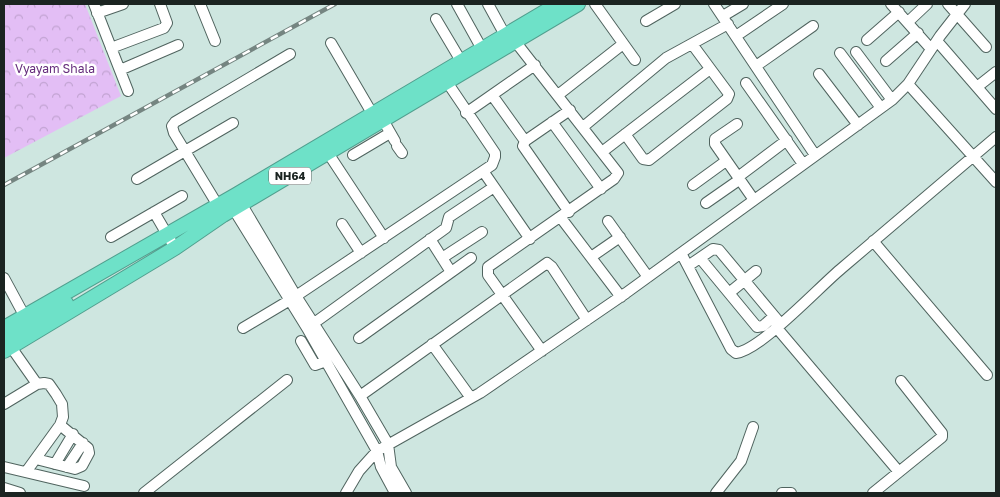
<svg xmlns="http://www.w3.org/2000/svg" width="1000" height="497" viewBox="0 0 1000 497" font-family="'Golos Text',sans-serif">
<defs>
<pattern id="forest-crowns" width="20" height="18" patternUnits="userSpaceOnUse" patternTransform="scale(1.25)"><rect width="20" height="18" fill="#e3bef5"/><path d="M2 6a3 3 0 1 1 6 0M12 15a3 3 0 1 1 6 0" fill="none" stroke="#c2a3d2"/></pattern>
</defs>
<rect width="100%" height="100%" fill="#cee6e0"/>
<path fill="url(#forest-crowns)" d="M4,4h81l36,92 -117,62z"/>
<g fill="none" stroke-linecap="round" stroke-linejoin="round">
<g stroke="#50645f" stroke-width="12">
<path id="minor" d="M94,4l34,87
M200,4l15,37
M457,4l25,45
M488,4l17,31
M595,4l40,56
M714,4l101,151
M891,4l40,45
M948,4l38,43
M97,13l26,-9
M723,16l20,-12
M436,19l25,42
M646,21l29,-17
M908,22l19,-18
M511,36l107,137 -4,6 -126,88v8l54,76
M736,36l47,-32
M867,40l32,-28
M937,41l59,68
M331,43l45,77
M111,48l53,-20 3,-5 -7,-19
M856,52l36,48
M840,53l41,55
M886,61l32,-28
M756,66l57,-40
M120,70l58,-25
M819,74l39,51
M746,83l57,81
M908,84l88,98
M977,87l19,-15
M492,95l33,46
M558,95l65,-51
M466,113l69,-48
M383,120l12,21
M552,122l49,67
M737,124l-22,15v5l39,56
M583,127l83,-69 62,-34
M625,134l18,25 6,1 78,-61 2,-5 -37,-50
M397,146l5,7
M602,152l108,-83
M328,153l56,85
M353,155l37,-22
M483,171l47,68
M738,177l49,-37
M137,179l96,-56
M693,185l33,-24
M238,198l58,98 64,100 28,48 3,23 15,26
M706,203l33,-23
M231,205l76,123 70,123 4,16 14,26
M220,209l-46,-76 -2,-7 3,-4 115,-68
M154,212l21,36
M569,212l-46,-66 2,-5 45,-31
M561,218l60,79
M608,221l40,56
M342,224l19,29
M111,237l71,-41
M430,239l21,33
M873,241l114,134
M681,253l50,96 5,4c25,-3 84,-67 106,-85 51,-44 103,-87 154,-131
M591,257l29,-20
M442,258l40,-26
M700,258l57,69 6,-1 11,-10
M688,266l25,-17 6,1 61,73
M4,278l20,37
M729,293l27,-22
M310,326l136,-98 3,-11 45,-30
M776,327l123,145
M243,328l47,-28 202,-135 3,-8v-4l-48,-71
M359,338l112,-80
M301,341l14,24 11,-4
M432,344l39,54
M11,347l26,37 7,-1 5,1 7,10 6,10 1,13 -3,8 -34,47
M360,396l187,-133 5,4 35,53
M4,404l33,-20
M36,459l39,10 7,-3 7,-13 -1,-5 -28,-23
M55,464l18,-30
M4,467l80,19
M67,467l16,-24
M4,488l16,5
M144,493l143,-113
M346,493l13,-22 18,-20 103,-58 146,-100 266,-193 16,-16 32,-48 25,-32
M716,493l25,-32 12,-34
M782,493h9
M873,493l69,-56v-4l-41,-52"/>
</g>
<g stroke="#519f8e" stroke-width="16">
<path id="highway" d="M4,328l232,-133 322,-191
M4,338l62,-35
M4,351l171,-103 48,-33 355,-211"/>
</g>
<use href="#minor" stroke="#fff" stroke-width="10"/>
<use href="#highway" stroke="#6ee1c8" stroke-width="14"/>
<g stroke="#758581" stroke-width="4.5">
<path id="rail" d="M4,185l331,-181"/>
</g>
<use href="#rail" stroke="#fff" stroke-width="2.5" stroke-dasharray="8" stroke-linecap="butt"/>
</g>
<g text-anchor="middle" stroke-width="5" stroke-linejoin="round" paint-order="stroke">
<rect fill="#fff" stroke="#5f6664" stroke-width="1" x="269" y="167.5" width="42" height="17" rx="4"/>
<g font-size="11" font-weight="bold" fill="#1b2421">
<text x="290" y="180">NH64</text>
</g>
<g font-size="12" fill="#662e7d" stroke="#fff">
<text x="55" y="73">Vyayam Shala</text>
</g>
</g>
<rect width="1000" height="497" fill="none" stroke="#1b2421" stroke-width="10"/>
</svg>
